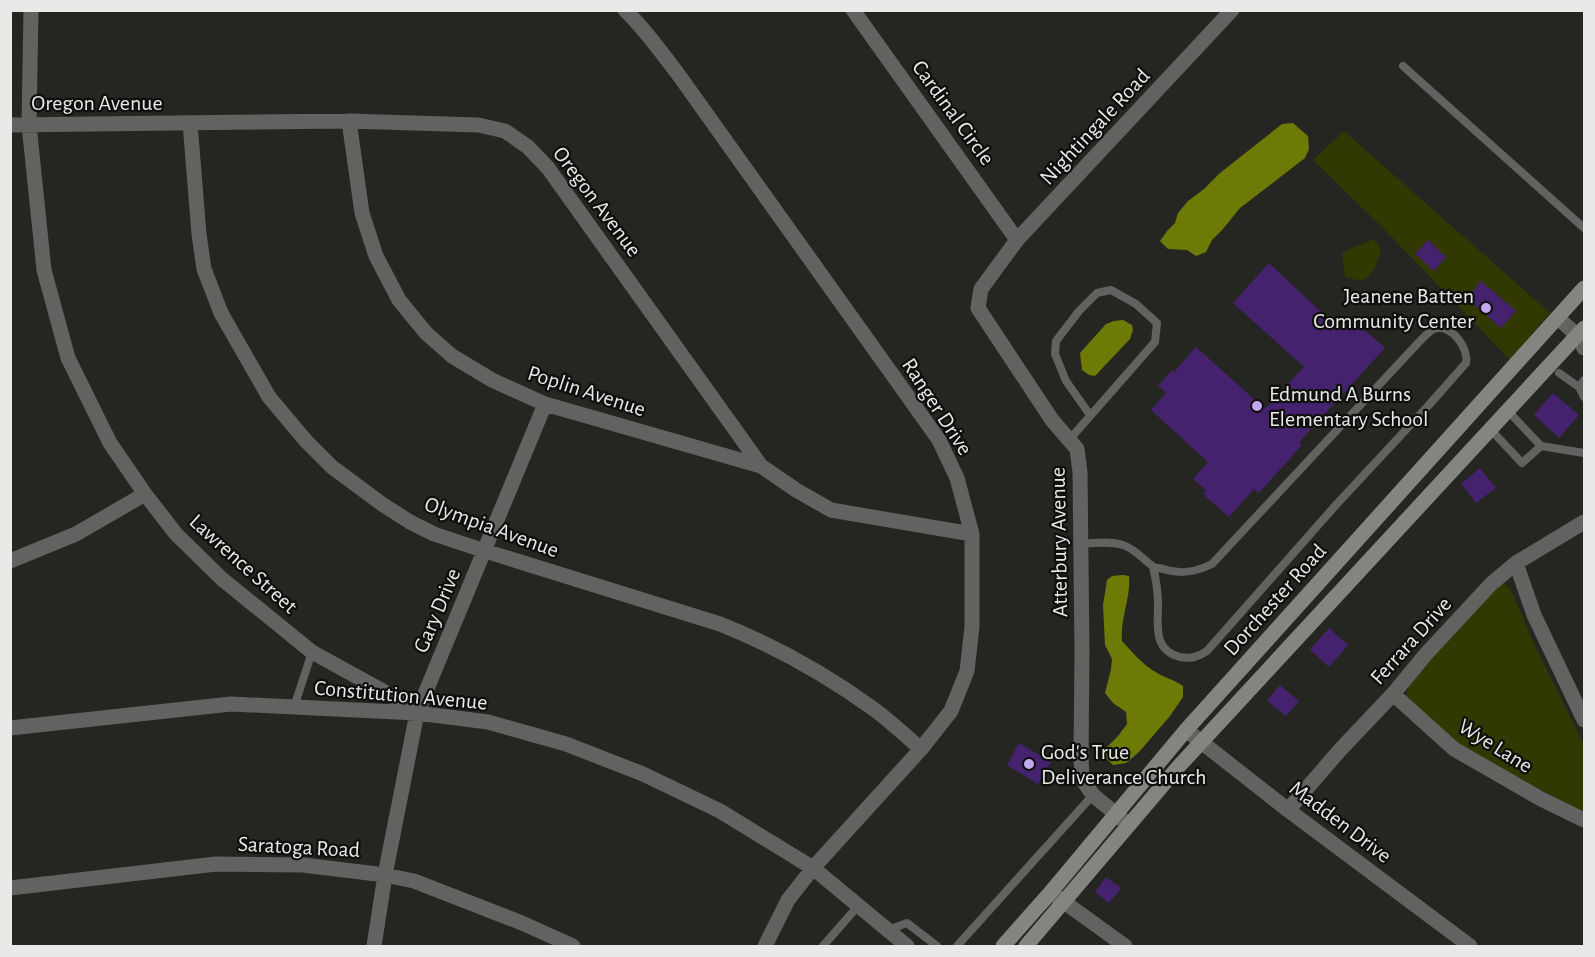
<svg xmlns="http://www.w3.org/2000/svg" width="1595" height="957" viewBox="0 0 1595 957" font-family="'Alegreya Sans',sans-serif">
<rect width="100%" height="100%" fill="#252622"/>
<path fill="#323802" d="M1344,131l206,182 -40,47 -127,-132 -70,-68z
M1373,239l8,9c-2,11 -7,31 -21,32 -4,0 -10,-2 -15,-3l-3,-24z
M1503,583l7,5 28,64 46,93v68l-128,-69 -49,-43v-10l4,-11 83,-92z"/>
<path fill="#6d7a05" d="M1293,123l15,13 1,13 -4,9 -65,50 -17,21 -11,11 -6,12 -10,4 -9,-6 -19,-1 -8,-8 7,-10 8,-8 3,-10 10,-12 16,-12 16,-16 62,-49z
M1123,320l9,5 1,5 -3,9 -35,37 -6,-1 -7,-5 -2,-17 26,-29 8,-3z
M1123,575l6,1c2,22 -9,42 -7,65 10,11 21,24 35,32 9,5 18,7 26,13v11l-13,19 -31,36 -13,11 -13,2 -7,-7v-10l12,-12 9,-12 -1,-12 -13,-9 -8,-10 6,-24 1,-10 -7,-14 -2,-40 4,-25 5,-4z"/>
<path fill="#45226d" d="M1428,240l18,17 -12,14 -19,-17z
M1269,263l66,62 4,-4 5,5 7,-8 34,30 -86,94 3,3 -43,48 -5,-4 -25,28 -26,-23 3,-4 -13,-11 15,-17 -57,-52 15,-17 -8,-7 14,-16 2,2 22,-25 69,62 39,-42 -71,-64z
M1481,281l35,30 -15,17 -34,-30z
M1553,393l26,22 -20,23 -25,-23z
M1480,468l16,20 -20,15 -15,-19z
M1329,628l19,17 -19,22 -19,-17z
M1280,685l19,16 -13,15 -19,-15z
M1019,743l32,19 -13,22 -31,-19z
M1106,877l15,11 -12,15 -14,-11z"/>
<g fill="none" stroke-linecap="round" stroke-linejoin="round">
<path stroke="#626260" stroke-width="8" d="M1403,66l181,162
M1559,373l20,14 5,10
M1579,387l5,-7
M1508,411l33,35
M1491,430l31,33 19,-17 43,7
M1069,440l86,-98 2,-19 -21,-19 -25,-14 -14,3 -18,18 -23,30 -1,13 11,27 24,34
M1081,544c14,-1 29,-3 42,1 13,4 20,15 31,22 2,1 6,1 9,2 18,6 33,3 49,-5l207,-222c4,-4 10,-11 15,-13 17,-6 35,19 32,34l-38,43 -93,100 -128,145c-9,6 -16,8 -27,6 -27,-7 -22,-31 -22,-52 0,-13 -2,-26 -5,-38
M294,707l18,-55
M888,930l19,-7 30,23
M823,946l35,-40
M957,946l136,-151"/>
<path stroke="#626260" stroke-width="15" d="M31,10l-2,115 15,145 24,88 42,85 35,51 31,40 46,45 90,73 71,39 32,20
M625,10c20,19 36,42 53,64l261,366 18,38 15,56v93l-5,44 -16,40 -30,38 -108,119 -25,32 -23,46
M853,10l164,230
M349,121l13,92 14,43 23,44 27,33 26,23 40,24 53,24 216,62
M190,123l9,111 5,35 17,44 48,84 37,44 26,26 50,37 28,18 24,12 51,17 235,73c55,22 107,51 155,86 16,12 31,26 46,39
M10,125l339,-4 129,4 27,6 23,16 20,21 213,298 35,24 35,20 141,24
M1558,318l20,18 6,12
M10,561l66,-27 69,-40
M1516,563l18,52 50,105
M1393,694l61,55 87,50 43,21
M10,728l221,-24 186,9 71,9 78,22 77,30 77,37 93,57 94,78
M1186,730l102,80 182,136
M1288,810l52,-60 53,-56 33,-40 65,-70 25,-21 68,-41
M1129,825l-36,-30 -11,-16 -1,-22 1,-105 -2,-180 -3,-23 -25,-29 -74,-112 3,-19 36,-49 215,-230
M10,888l206,-24 87,1 82,10 29,6 108,42 51,23
M1053,894l72,52
M374,946l11,-71 32,-162 128,-309"/>
<path stroke="#848581" stroke-width="15" d="M1003,946l47,-53 136,-163 398,-442
M1026,946l154,-181 404,-437"/>
</g>
<g fill="#c4a7f1" stroke="#0e0f0d" stroke-width="2">
<circle cx="1486" cy="308" r="6"/>
<circle cx="1257" cy="406" r="6"/>
<circle cx="1029" cy="764" r="6"/>
</g>
<g text-anchor="middle" stroke-width="4.5" stroke-linejoin="round" paint-order="stroke">
<g font-size="22" fill="#e9eae7" stroke="#0e0f0d">
<text x="97" y="110">Oregon Avenue</text>
<text transform="translate(954 112) rotate(54)" y="8">Cardinal Circle</text>
<text transform="translate(1094 126) rotate(-47)" y="8">Nightingale Road</text>
<text transform="translate(598 201) rotate(53)" y="8">Oregon Avenue</text>
<text transform="translate(587 390) rotate(18)" y="8">Poplin Avenue</text>
<text transform="translate(938 406) rotate(57)" y="8">Ranger Drive</text>
<text transform="translate(492 526) rotate(20)" y="8">Olympia Avenue</text>
<text transform="translate(1058 542) rotate(-91)" y="8">Atterbury Avenue</text>
<text transform="translate(244 563) rotate(42)" y="8">Lawrence Street</text>
<text transform="translate(1274 599) rotate(-48)" y="8">Dorchester Road</text>
<text transform="translate(436 610) rotate(-67)" y="8">Gary Drive</text>
<text transform="translate(1410 640) rotate(-48)" y="8">Ferrara Drive</text>
<text transform="translate(401 694) rotate(5)" y="8">Constitution Avenue</text>
<text transform="translate(1496 745) rotate(32)" y="8">Wye Lane</text>
<text transform="translate(1341 821) rotate(37)" y="8">Madden Drive</text>
<text transform="translate(299 846) rotate(3)" y="8">Saratoga Road</text>
</g>
<g font-size="22" fill="#e9eae7" stroke="#0e0f0d" text-anchor="start">
<text x="1474" y="303" text-anchor="end">Jeanene Batten<tspan x="1474" dy="25">Community Center</tspan></text>
<text x="1269" y="401">Edmund A Burns<tspan x="1269" dy="25">Elementary School</tspan></text>
<text x="1041" y="759">God's True<tspan x="1041" dy="25">Deliverance Church</tspan></text>
</g>
</g>
<rect width="1595" height="957" fill="none" stroke="#e9eae7" stroke-width="24"/>
</svg>
